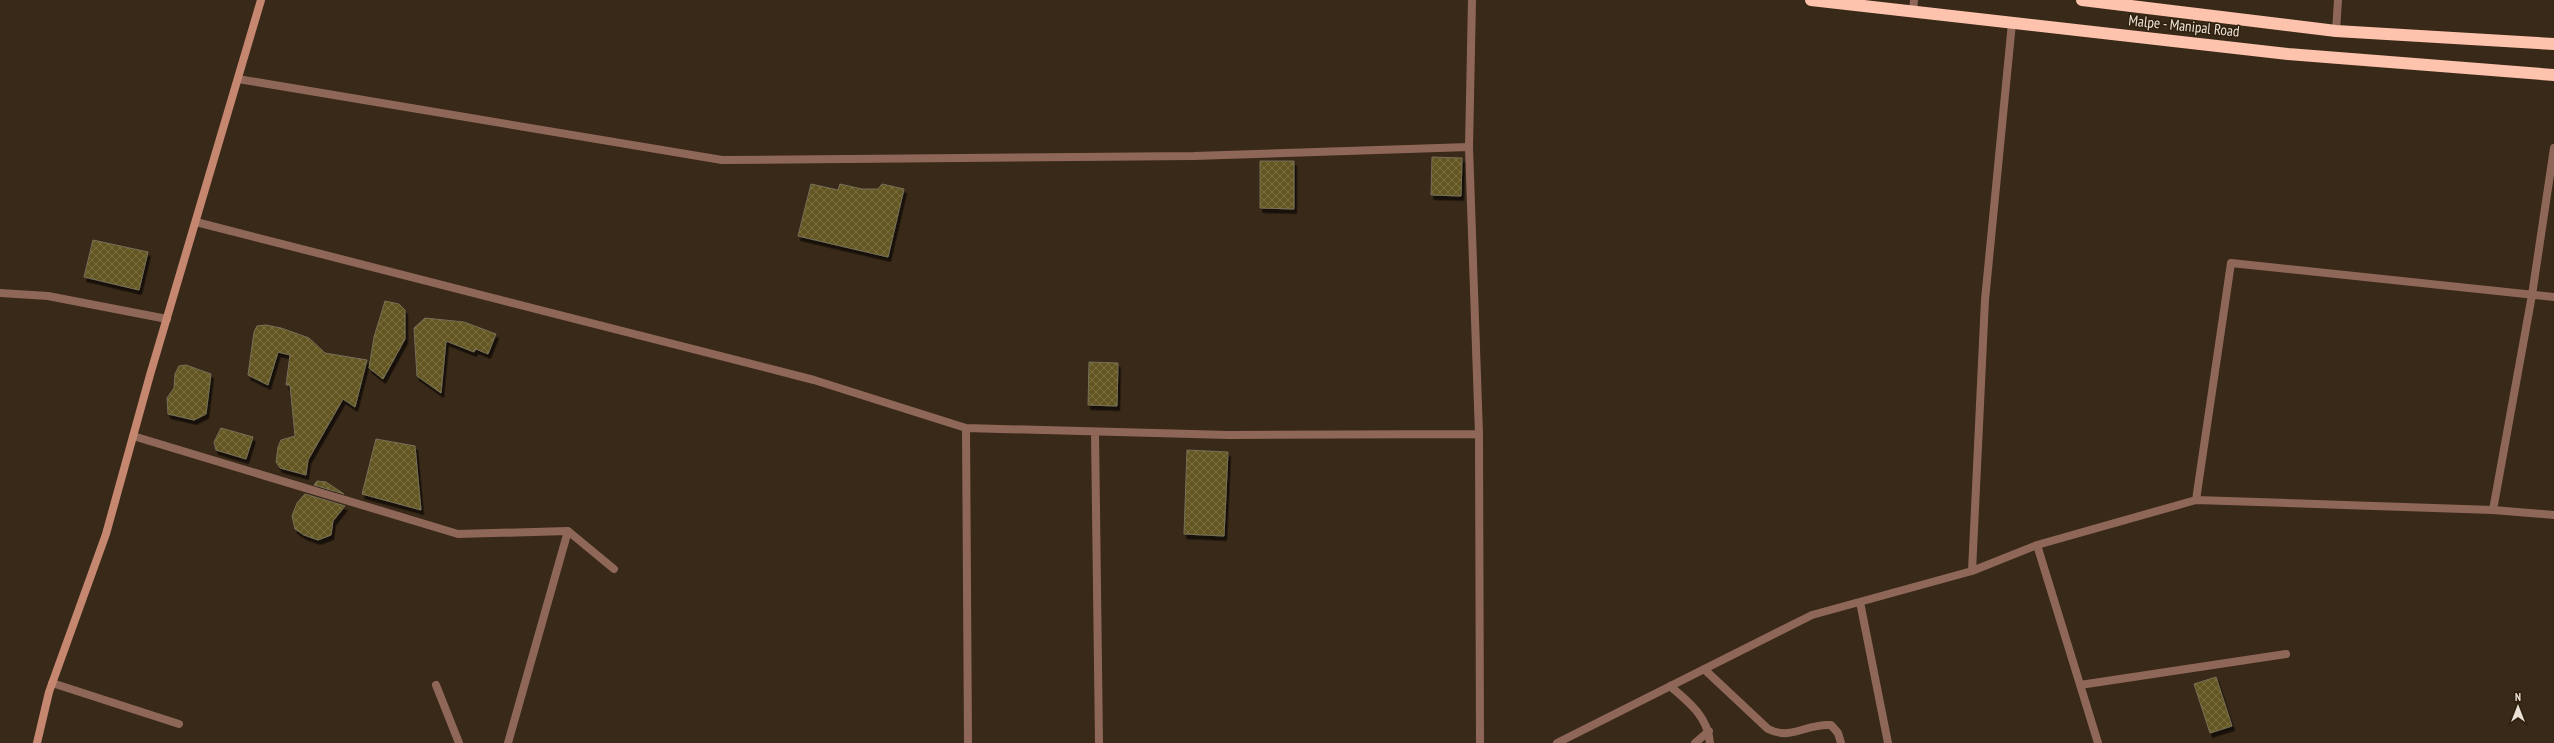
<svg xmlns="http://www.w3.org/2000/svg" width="2554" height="743" viewBox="0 0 2554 743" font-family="'PT Sans Narrow',sans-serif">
<defs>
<pattern id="building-cross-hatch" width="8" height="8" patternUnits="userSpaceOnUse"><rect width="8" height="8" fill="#635721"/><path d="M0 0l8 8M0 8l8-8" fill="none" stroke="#7a6f40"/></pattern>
<filter id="shadow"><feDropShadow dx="2.5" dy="4.5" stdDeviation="0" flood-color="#0009"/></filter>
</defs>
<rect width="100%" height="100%" fill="#392918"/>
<path fill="url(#building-cross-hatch)" stroke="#767058" filter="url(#shadow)" d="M1432,157l30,1 -1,38 -30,-1z
M1260,161h34v48l-34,-1z
M811,184l27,6 2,-6 22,5h16l4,-5 22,5 -16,68 -90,-21z
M93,240l55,12 -9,38 -55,-13z
M385,301l14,3 6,6v29l-22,40 -14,-11 5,-31z
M425,318l39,4 32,12 -8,20 -12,-5 -2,3 -28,-11 -5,52 -24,-17 -3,-48z
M266,325l15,3 28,10 16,15 42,7 -12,47 -12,-8 -35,61 -2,15 -26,-7 -4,-6 2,-15 3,-7 14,-4 -5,-51h-4l4,-30 -12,-3 -10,33 -20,-10 6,-43 3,-6z
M1089,362l29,1 -1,43 -29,-1z
M186,365l25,9 -5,40 -12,6 -26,-6 -1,-16 7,-10 1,-14 4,-8z
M221,428l32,9 -7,22 -30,-9 -2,-8z
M376,439l39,7 6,64 -59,-16z
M1187,450l41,2 -4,84 -40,-2z
M317,481l9,1 18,12 -30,-9z
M305,494l40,12 -12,15 -2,14 -13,5 -14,-5 -9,-6 -3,-13 5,-13z
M2216,677l16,49 -22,7 -16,-49z"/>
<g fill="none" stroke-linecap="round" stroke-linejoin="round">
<path stroke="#8f6759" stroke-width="8" d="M1472,0l-3,147 10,287 1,309
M1913,12l1,-12
M2336,31l2,-31
M238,79l484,81 472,-4 275,-9
M196,222l618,158 152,48 263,7 250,-1
M0,293l48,3 119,23
M966,428l2,315
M1095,432l4,311
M133,436l325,98 110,-3 46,38
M2196,500l35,-237 323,34
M2493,510l39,-215 22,-147
M2037,545l61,198
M1972,571l13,-271 27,-277
M1860,602l28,141
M1704,669l64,60c24,12 38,-6 63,-4l7,8 3,10
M52,683l127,41
M436,685l23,58
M2080,685l206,-31
M1670,686c19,16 38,31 40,57
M508,743l60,-212
M1557,743l255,-128 160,-44 65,-26 159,-45 297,10 61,5
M1695,743l14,-12"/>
<path stroke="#c68770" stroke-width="8" d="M37,743l12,-51 57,-158 44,-159 111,-375"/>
<path stroke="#fec3ad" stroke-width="12" d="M1811,0l477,54 266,21
M2082,0l254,31 218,13"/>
</g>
<g text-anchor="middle" stroke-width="3" stroke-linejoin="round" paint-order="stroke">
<g font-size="15" fill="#ebe1d6" stroke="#2f200e">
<text transform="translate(2184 26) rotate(6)" y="5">Malpe - Manipal Road</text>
</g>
</g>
<g transform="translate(2518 707)" stroke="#2f200e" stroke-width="3" paint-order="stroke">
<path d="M0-3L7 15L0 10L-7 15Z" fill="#ebe1d6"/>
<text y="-6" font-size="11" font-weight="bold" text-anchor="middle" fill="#ebe1d6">N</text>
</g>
</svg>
